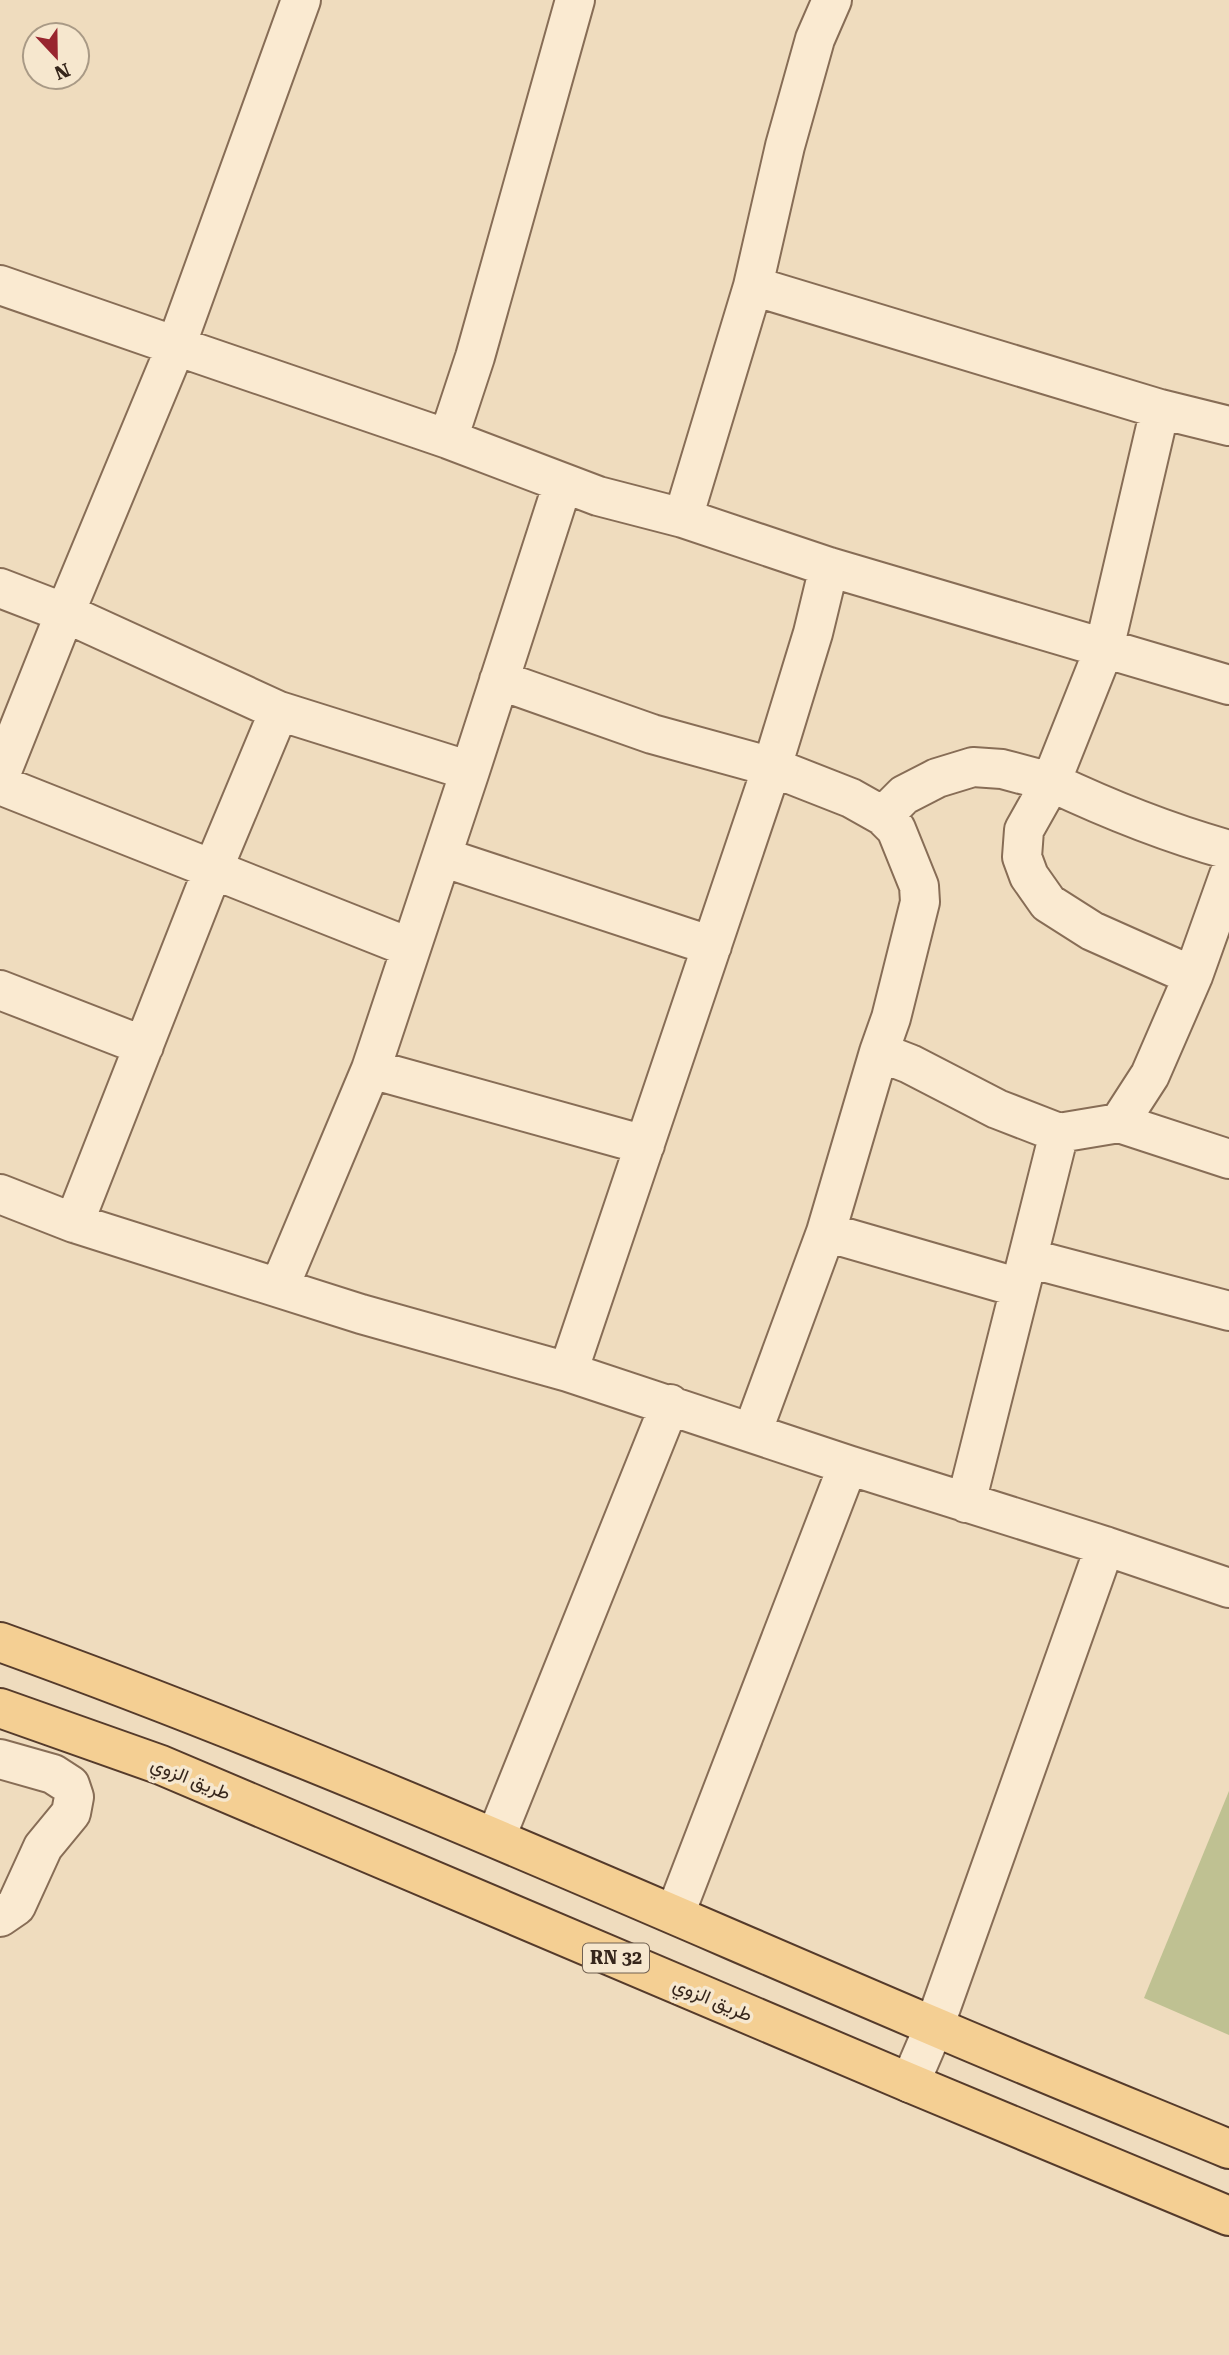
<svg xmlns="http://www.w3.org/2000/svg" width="1229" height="2355" viewBox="0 0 1229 2355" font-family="'Roboto Serif',Vazirmatn,serif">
<rect width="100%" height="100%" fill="#efdcbe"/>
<path fill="#bfc192" d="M1229,1791v244l-85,-37z"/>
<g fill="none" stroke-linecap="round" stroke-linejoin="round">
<g stroke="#876d56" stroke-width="42">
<path id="minor" d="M832,0l-17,39 -30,107 -32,140 -70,232 146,49 400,118
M0,285l176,61 125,-346
M753,286l407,123 69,17
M1160,409l-56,240 -53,133c57,27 117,51 178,68
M448,439l27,-82 100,-357
M0,588l65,25 111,-267 272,93 150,57 85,22
M499,680l153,54 120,33 79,31 32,18 13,13 23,57 1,16 -29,116 -12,34 31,12 87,45 62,24 -93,370
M0,776l65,-163 214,98 191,60
M0,785l411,163
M883,816l21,-21 33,-17 36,-11 29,2 49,13 -27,48 -2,27 7,19 19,27 44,28 101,45
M442,857l270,89
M0,990l144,56
M371,1069l274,76
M1119,1123l110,36
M1059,1133l60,-10 31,-48 43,-99 36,-101
M0,1194l74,29 287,91 207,58 280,93 257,81 124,42
M74,1223l139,-354 66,-158
M826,1232l194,56
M1028,1258l201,53
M279,1288l92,-219 99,-298 93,-288
M568,1372l204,-605 41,-134 16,-66
M752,1433l74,-201 53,-180
M0,1759l53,15 17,11 4,12 -3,16 -28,34 -27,59 -16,11
M496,1837l174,-433
M675,1914l173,-449
M910,2083l24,-56 171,-481"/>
</g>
<g stroke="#553b2b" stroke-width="42">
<path id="major" d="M0,1642c317,114 623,252 933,384 98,42 197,82 296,123
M0,1708l161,57 749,318 319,133"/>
</g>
<use href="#minor" stroke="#faead1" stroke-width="38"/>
<use href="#major" stroke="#f4cf93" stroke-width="38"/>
</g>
<g text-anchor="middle" stroke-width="7" stroke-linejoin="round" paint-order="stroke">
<rect fill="#f6e7ce" stroke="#706051" stroke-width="2" x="583" y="1943.5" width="66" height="29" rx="5"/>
<g font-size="18" font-weight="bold" fill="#36261b">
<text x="616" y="1964">RN 32</text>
</g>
<g font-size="19" fill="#36261b" stroke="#f6e7ce">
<text transform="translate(191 1778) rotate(22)" y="7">طريق الزوي</text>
<text transform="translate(713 1999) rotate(23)" y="7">طريق الزوي</text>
</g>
</g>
<g transform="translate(56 56) rotate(158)"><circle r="33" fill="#f6e7ce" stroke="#a99a86" stroke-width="2"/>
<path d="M0-5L12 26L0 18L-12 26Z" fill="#98252e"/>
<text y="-10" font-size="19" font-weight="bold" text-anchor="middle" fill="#36261b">N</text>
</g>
</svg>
